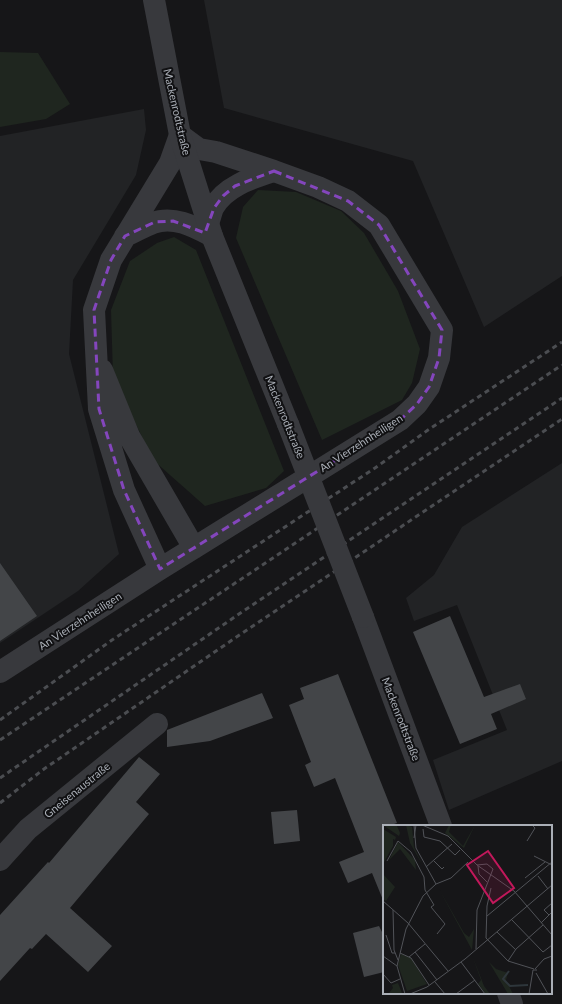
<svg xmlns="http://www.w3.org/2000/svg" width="562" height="1004" viewBox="0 0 562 1004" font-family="Lato,sans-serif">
<rect width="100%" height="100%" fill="#161618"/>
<path fill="#222325" d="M204,0h358v276l-78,51 -71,-166 -189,-53z
M144,109l2,21 -10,45 -63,105 -4,74 50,200 -41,37 -78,52v-507z
M562,463v298l-113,49 -16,-50 74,-30 -50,-125 -43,16 -8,-23 28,-23 28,-48z"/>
<path fill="#1f261f" d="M0,52l38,1 32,51 -24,15 -46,8z
M258,190l38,2 45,19 23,22 34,58 22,58 -8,34 -10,17 -80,40 -86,-202 7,-31z
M174,237l22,13 88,221 -18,17 -61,18 -52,-46 -40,-84 -2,-66 19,-49 27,-18z"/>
<path fill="#434548" d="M0,563l37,53 -37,25z
M450,616l34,81 36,-13 6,15 -35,15 6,15 -37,15 -47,-112z
M338,674l59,149 -9,3h-4v73l-1,1 -11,-27 -24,10 -9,-21 25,-10 -29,-74 -21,9 -9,-22 6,-3 -22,-57 15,-6 -4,-11z
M262,693l11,25 -63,23 -43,6v-17z
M139,757l21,17 -24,28 13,12 -79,94 42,38 -24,26 -42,-38 -14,15 -2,-1 -30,33v-66l48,-53 1,1z
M297,810l3,31 -26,3 -3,-32z
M379,926l5,10v36l-20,5 -11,-44z"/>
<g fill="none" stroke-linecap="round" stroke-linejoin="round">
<path stroke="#38393d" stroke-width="22" d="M208,223c2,-4 3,-10 5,-15 12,-22 39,-30 61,-37
M125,236c10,-4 19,-10 28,-13 21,-8 42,4 59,13
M102,370l27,66 65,112
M0,672l160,-103 240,-149 17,-16 12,-17 10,-29 3,-28 -63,-105 -31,-24 -30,-14 -44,-16 -58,-19 -17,-3 -19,-14 -10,28 -59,97 -17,50 5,99 25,81 36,79
M0,860l28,-31 129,-105"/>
<path stroke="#38393d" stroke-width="22" d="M154,0l26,135 32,101 76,188
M363,617l78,209
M508,993l4,11"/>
<path stroke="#4b4d51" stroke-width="3" stroke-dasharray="5 4" stroke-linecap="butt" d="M0,720l112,-80 263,-172 53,-38 134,-88
M0,740l562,-375
M0,778l239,-164 323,-216
M0,803l44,-34 191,-131 327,-219"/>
<path stroke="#38393d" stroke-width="22" d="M288,424l75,193"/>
</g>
<path fill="none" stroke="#8446bd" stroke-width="3" stroke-dasharray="8 5" stroke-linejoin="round" d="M274,171l74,30 31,24 63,105 -3,28 -10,29 -12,17 -17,16 -240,149 -36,-79 -25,-81 -5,-99 17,-50 14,-24 30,-14 18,-1 32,12 9,-25 9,-12 12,-10z"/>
<g text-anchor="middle" stroke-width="4" stroke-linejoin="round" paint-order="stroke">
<g font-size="11" fill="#aaafb7" stroke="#111113">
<text transform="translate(177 112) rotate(77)" y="4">Mackenrodtstraße</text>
<text transform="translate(285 417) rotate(68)" y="4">Mackenrodtstraße</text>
<text transform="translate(361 443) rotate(-33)" y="4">An Vierzehnheiligen</text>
<text transform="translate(80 621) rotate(-33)" y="4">An Vierzehnheiligen</text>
<text transform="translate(401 719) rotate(69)" y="4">Mackenrodtstraße</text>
<text transform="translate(77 790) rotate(-39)" y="4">Gneisenaustraße</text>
</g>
</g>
<g transform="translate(383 825)">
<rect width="169" height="169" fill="#161618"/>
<path d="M0,0l14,1 3,7 -1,3zM23,0l6,2 2,20 8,17 -12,-21zM66,0h2l-2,7 14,14 12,-21 -11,23 -19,-15zM0,4l13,8 -1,3 -2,-1v7l-10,18zM15,17l17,18 1,10 -16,-21 -11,11zM0,49l12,13 -9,14 -3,-2zM56,64l25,44 5,4 5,-8 -2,21zM18,129l10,4 16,26 -20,7 -9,-26zM89,130l12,31 6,8h-4l-8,-10 3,-4zM106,137l7,7 12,4 -2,7 7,14h-5zM15,158l4,10 -19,1 6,-1 4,-5 -1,-3z" fill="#1f261f"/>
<path fill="none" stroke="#2e363b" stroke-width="2" d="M126,146l-6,8 7,7 18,-1"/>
<path fill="none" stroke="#515358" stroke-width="1" d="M39,0l26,11 29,29 37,26 38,44M40,4l1,8 16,4 15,14 5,-5M31,13l2,-13M144,16l8,-13 -3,-3M151,31l18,9M4,36l11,-20 13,11 13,25 1,13 9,15 -3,2 14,17 -8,10M51,36l8,8 2,-2M95,41l1,8 8,8M43,42l26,-23M155,51l10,13M142,53l20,-16M53,59l15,-6 17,-16M108,63l-4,18 -1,32 22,23 26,8M0,76l25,22 40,48M10,85l1,40 4,10M166,90l-5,-5 8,-7M104,91l65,-54M128,94l32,33 9,-7M158,98l11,-11M114,107l19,18M3,110l6,18h3M93,124l1,-39 16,-41 -6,-5 -10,1M32,127l22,28M17,128l11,5 18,27M0,131l14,10M26,132l16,-13M125,136l8,-12 27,-24M78,137l24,32M152,144l9,-10 8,-3M153,148l12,21M0,149l8,9 9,-4M52,157l10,12M22,169l-8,-28 9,-37 17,-33 13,-12 -20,-36 -2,-23M27,169l17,-7 38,-28 87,-74M73,169l19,-14M146,169l4,-24h4"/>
<path fill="#c2185b" fill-opacity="0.15" stroke="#c2185b" stroke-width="2" d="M105,26l26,37 -21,15 -26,-38z"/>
<rect width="169" height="169" fill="none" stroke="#aaafb7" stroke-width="2"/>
</g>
</svg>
